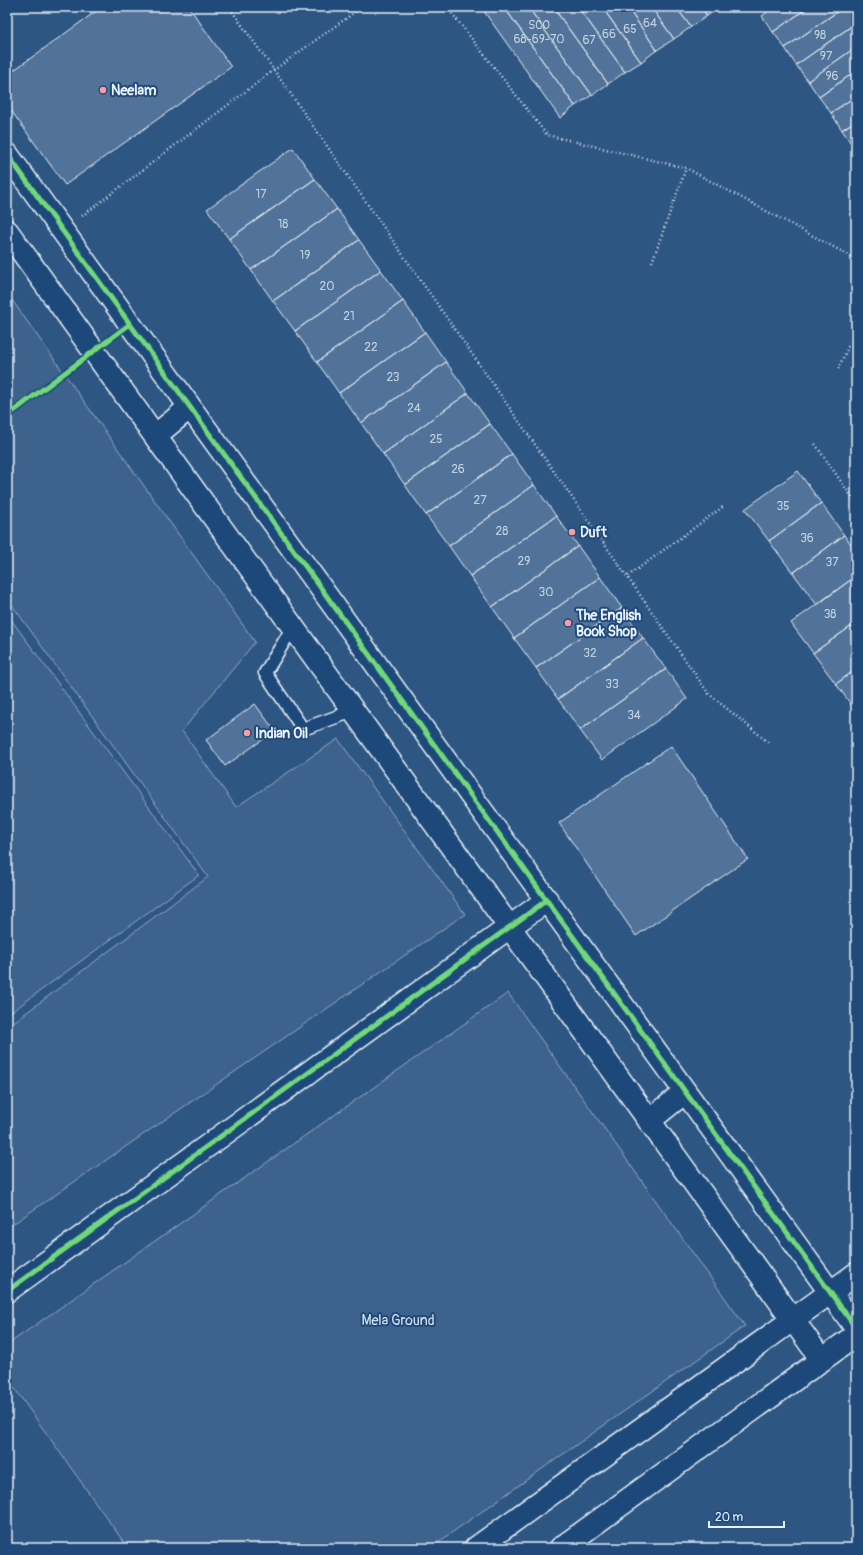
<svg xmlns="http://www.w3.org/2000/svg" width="863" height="1555" viewBox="0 0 863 1555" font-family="Pangolin,sans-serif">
<rect width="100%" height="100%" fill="#1f4a7a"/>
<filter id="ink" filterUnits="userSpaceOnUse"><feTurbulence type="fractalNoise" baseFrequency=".025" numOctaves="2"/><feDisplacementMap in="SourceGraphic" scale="8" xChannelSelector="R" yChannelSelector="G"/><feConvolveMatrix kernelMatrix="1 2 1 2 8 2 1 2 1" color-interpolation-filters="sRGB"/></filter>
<g filter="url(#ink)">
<path fill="#2e5683" d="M7,7h849v1541h-849z"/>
<path fill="#3c628c" stroke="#92aac2" d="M7,293l248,349 -73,89 54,76 102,-68 127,175 -458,314v-201l201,-150 -201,-279z
M7,614l192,261 -192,140z
M508,993l237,333 -315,222h-302l-121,-170v-33z"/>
<path fill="#517399" stroke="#e8f1f8" d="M102,7h87l42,60 -166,118 -58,-80v-30z
M488,7h16l71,99 -15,12 -77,-108z
M504,7h24l64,88 -17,11z
M528,7h25l55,77 -16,11z
M553,7h25l47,65 -17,12z
M578,7h24l39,55 -16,10z
M602,7h25l30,43 -16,12z
M627,7h24l23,32 -17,11z
M651,7h25l15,20 -17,12z
M676,7h25l6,9 -16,11z
M701,7h19l-13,9z
M774,7h35l-36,25 -11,-16z
M809,7h35l-59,41 -12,-16z
M844,7h12v16l-60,42 -11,-17z
M856,23v24l-48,34 -12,-16z
M856,47v24l-37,26 -11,-16z
M856,71v25l-25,17 -12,-16z
M856,96v24l-14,10 -11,-17z
M856,120v24l-3,2 -11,-16z
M293,148l22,31 -86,60 -22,-30z
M315,179l22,30 -86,61 -22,-31z
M337,209l22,31 -86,61 -22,-31z
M359,240l22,30 -86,61 -22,-30z
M381,270l22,31 -86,61 -22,-31z
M403,301l22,31 -86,61 -22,-31z
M425,332l21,30 -85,61 -22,-30z
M446,362l22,31 -85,61 -22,-31z
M468,393l22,31 -85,61 -22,-31z
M490,424l22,30 -86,61 -21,-30z
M512,454l22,31 -85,61 -23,-31z
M798,471l23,32 -52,38 -24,-32z
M534,485l22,31 -86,60 -21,-30z
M821,503l23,32 -51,38 -24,-32z
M556,516l22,30 -86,61 -22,-31z
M844,535l12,16v25l-39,29 -24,-32z
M578,546l22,31 -86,61 -22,-31z
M856,576v47l-43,30 -22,-30z
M600,577l22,31 -86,60 -22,-30z
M622,608l21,30 -85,61 -22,-31z
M856,623v46l-20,15 -23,-31z
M643,638l23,31 -86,61 -22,-31z
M666,669l21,30 -85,61 -22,-30z
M856,669v42l-20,-27z
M255,704l20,27 -50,35 -19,-26z
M671,746l77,113 -112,77 -77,-113z"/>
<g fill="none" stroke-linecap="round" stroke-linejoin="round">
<g stroke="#e8f1f8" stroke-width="15">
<path id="service" d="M293,627l-28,46 38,56 50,-18"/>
</g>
<g stroke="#e8f1f8" stroke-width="25">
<path id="minor" d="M7,154l849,1174
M7,231l815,1129
M155,436l35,-29
M649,1121l36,-29
M7,1291l540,-391
M476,1548l380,-274
M561,1548l295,-213"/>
</g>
<path stroke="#e8f1f8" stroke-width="2.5" stroke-dasharray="1 3" stroke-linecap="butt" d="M362,7l-88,63 435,624 59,48
M447,7l100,128 139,33 170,91
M82,216l192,-146 -45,-63
M652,262l34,-94
M838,369l18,-39
M815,444l41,59
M628,576l96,-70"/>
<use href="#service" stroke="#1f4a7a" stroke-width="12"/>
<use href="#minor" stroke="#1f4a7a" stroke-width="22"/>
<g stroke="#1f4a7a" stroke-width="8">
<path id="cycleway" d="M7,154l849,1174
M7,416l123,-92
M7,1291l540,-391"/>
</g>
<use href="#cycleway" stroke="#71d979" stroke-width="5"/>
</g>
</g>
<g fill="#ff9aa2" stroke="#1f4a7a" stroke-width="1.5">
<circle cx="103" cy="90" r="4"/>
<circle cx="572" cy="532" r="4"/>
<circle cx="568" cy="623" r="4"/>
<circle cx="247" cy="733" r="4"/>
</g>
<g text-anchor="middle" stroke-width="4" stroke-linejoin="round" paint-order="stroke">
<g font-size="12" fill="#c2d2e0">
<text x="650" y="27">64</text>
<text x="539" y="29">SCO<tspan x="539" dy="14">68-69-70</tspan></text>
<text x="630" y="33">65</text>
<text x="609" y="38">66</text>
<text x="820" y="39">98</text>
<text x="589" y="44">67</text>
<text x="826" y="60">97</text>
<text x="832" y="80">96</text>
<text x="261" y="198">17</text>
<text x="283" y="228">18</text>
<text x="305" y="259">19</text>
<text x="327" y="290">20</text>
<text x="349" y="320">21</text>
<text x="371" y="351">22</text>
<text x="393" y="381">23</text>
<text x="414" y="412">24</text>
<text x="436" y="443">25</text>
<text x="458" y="473">26</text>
<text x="480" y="504">27</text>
<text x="783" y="510">35</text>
<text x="502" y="535">28</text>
<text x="807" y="542">36</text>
<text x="524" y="565">29</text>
<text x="832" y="566">37</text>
<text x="546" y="596">30</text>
<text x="830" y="618">38</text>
<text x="590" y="657">32</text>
<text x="612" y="688">33</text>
<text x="634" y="719">34</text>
</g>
<g font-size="14" font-weight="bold" fill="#e8f1f8" stroke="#1f4a7a" text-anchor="start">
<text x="111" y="95">Neelam</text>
<text x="580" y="537">Duft</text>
<text x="576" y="620">The English<tspan x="576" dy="16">Book Shop</tspan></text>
<text x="255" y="738">Indian Oil</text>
</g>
<g font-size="14" fill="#d7e3ed" stroke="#1f4a7a">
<text x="398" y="1325">Mela Ground</text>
</g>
</g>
<rect width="863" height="1555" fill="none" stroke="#1f4a7a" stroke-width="24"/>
<rect x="12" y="12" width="839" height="1531" fill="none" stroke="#e8f1f8" stroke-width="1.5" filter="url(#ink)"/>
<path d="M709 1521v6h75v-6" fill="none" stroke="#e8f1f8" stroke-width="2"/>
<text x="715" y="1521" font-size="12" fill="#e8f1f8" stroke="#1f4a7a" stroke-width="3" paint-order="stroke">20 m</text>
</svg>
